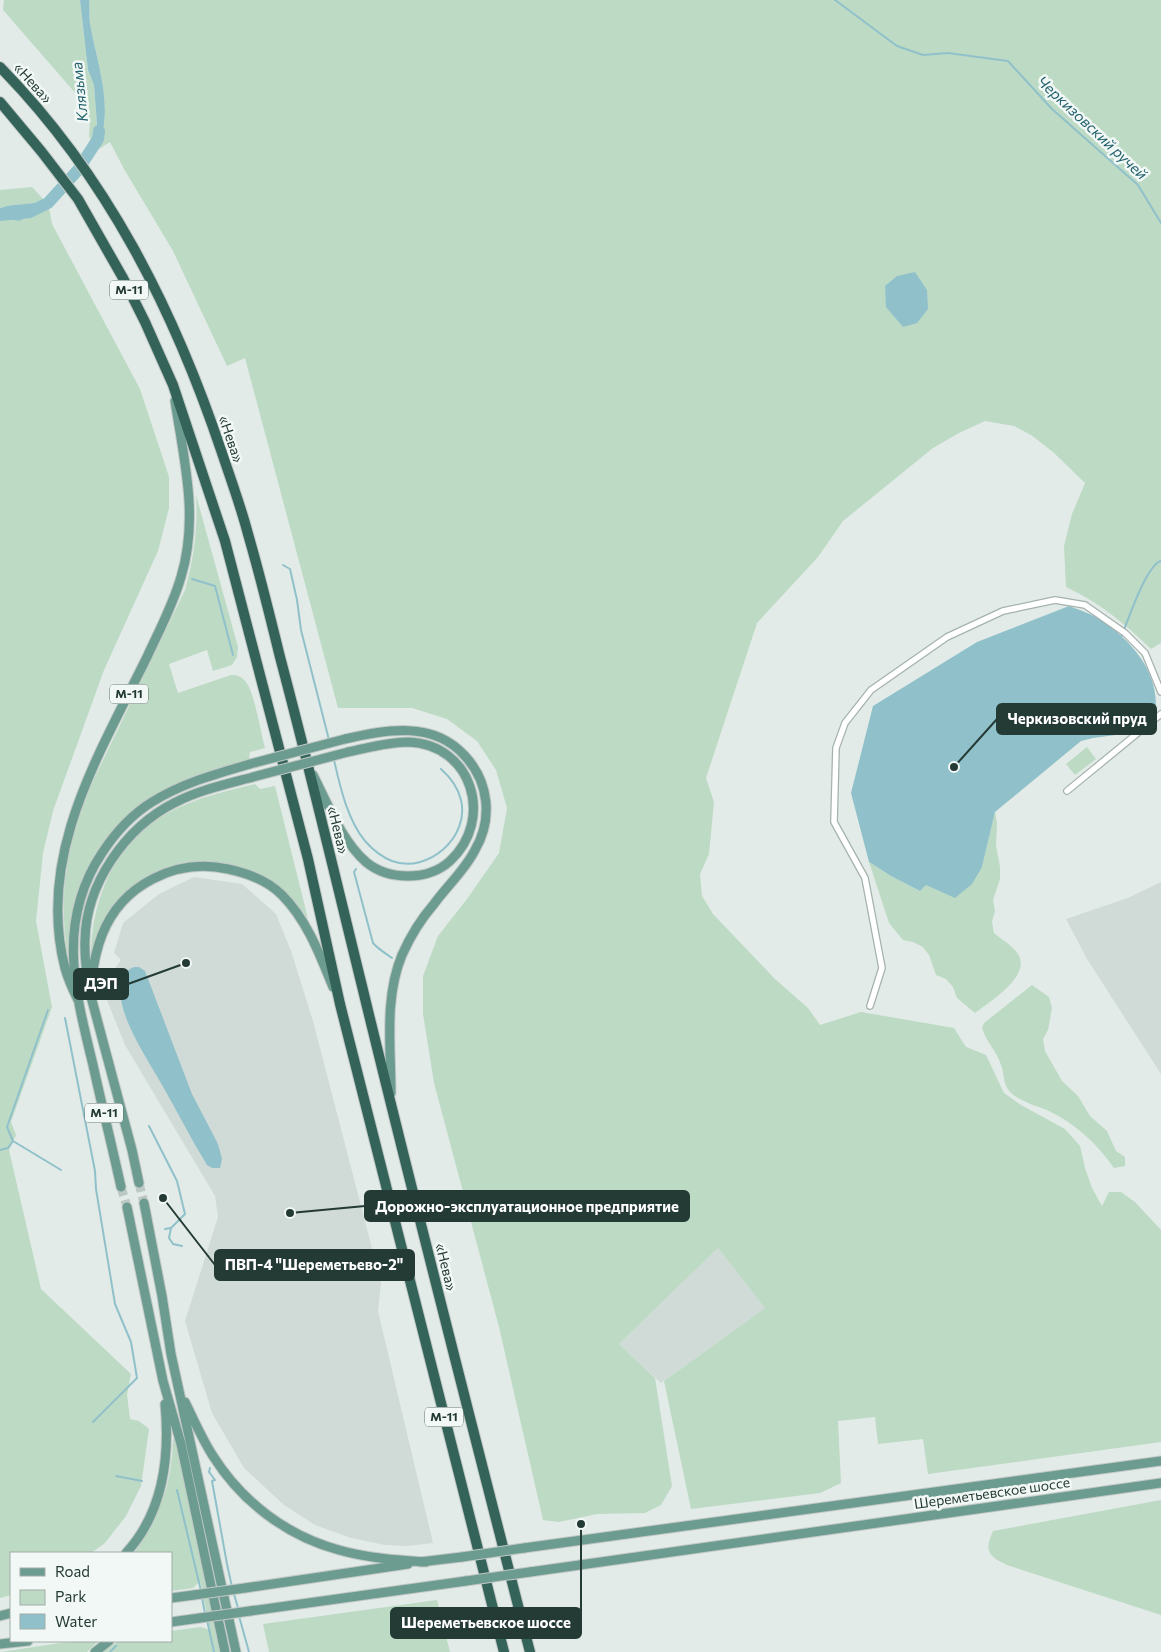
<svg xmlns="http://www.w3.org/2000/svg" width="1161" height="1652" viewBox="0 0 1161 1652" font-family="Commissioner,sans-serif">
<rect width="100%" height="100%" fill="#e2ebe7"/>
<path fill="#d0dad6" d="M194,877l48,7 34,30 15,37 22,70 68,262 -3,28 55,232 -26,3 -22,-1 -34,-7 -36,-13 -31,-20 -40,-37 -32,-55 -27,-92 33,-104 -3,-21 -90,-151 -18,-45 -2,-18 16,-22 -7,-7 9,-30 36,-29z
M1161,882v192l-74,-115 -21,-40 62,-21z
M718,1248l47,60 -104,75 -42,-39z"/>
<path fill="#bddac5" d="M4,0h76l8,70 6,15 3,40 -1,10 -4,8 -3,-7 1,-15 -13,-26 -74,-85z
M89,0h1072v643l-10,6c-27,-26 -51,-46 -85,-62l-2,-41 8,-32 13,-31 -32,-31 -22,-17 -17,-9 -29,-5 -26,12 -26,15 -90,73 -25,36 -61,66 -51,155 8,24 -5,52 -9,20 2,22 11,18 62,65 33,29 12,17 41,-13 93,16 12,19 20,8 18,38 17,12 44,24 15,17 5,22 7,20 10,18 7,-14h12l14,10 26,28v212l-233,32 -5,-35 -45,5 -3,-27 -37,4 3,62 -21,10 -129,16 -27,-128 101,-73 -47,-60 -99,96 36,34 17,108 -11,19 -16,8 -48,1 -38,8 -16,-2 -44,-193 -65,-244 -11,-69v-38l15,-40 29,-37 32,-46 8,-45 -11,-38 -19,-29 -30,-22 -35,-11h-74l-93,-350 -18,8 -54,-115 -49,-82 -14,-27 -14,9c20,-41 1,-86 -6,-128 -1,-7 0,-15 -1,-23z
M32,187l13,14c-15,4 -31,2 -45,7v-18z
M49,207l3,17 88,165 29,88v31l-11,43 -54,119 -51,141 -10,42 -7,68 16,86 -41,115 5,13 -7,15 32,139 90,85 -4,21 3,24 9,2 10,8 -8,57 -15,30 -21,27 -14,10h-80v42l-11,3v-1377l7,-2 12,2z
M196,495l42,152 -1,10 -5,8 -19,6 -6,-21 -38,14 9,29 53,-18c6,0 10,1 14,6 9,8 16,53 20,67l-15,4 -1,7c-28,9 -57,17 -83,30 -44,22 -77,63 -91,110 -6,18 -6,38 -7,57 -11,-63 0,-115 24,-173l93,-193c9,-32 13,-62 11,-95z
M1087,747l9,12 -21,16 -9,-11z
M255,784l5,5 15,-3 33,133c-65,-91 -195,-72 -217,42 -1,-60 23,-118 77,-148 27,-15 58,-22 87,-29z
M995,812l2,11 -1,22 4,22v12l-7,21 2,11 -3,11 2,11c8,7 18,12 24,21 14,22 -29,48 -43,59l-18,-15 -4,-11 -7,-8 -10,-4 -7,-20 -6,-8 -10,-5 -10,-2 -14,-17 -20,-61 22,14 29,15 6,-6 56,-18z
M1032,985l17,12 3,11 -4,22 -5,9 2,12 17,30 16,15 12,20 17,15 9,20 9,6v9l-11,2c-17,-24 -38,-44 -65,-57 -12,-5 -28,-9 -38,-18 -9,-9 -6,-18 -10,-28 -4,-14 -15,-23 -19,-37l2,-5z
M173,1439h2l46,213h-120l18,-11h52v-10l30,-4 9,3 -10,-49 -7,7 -22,3v-38h-37c26,-37 38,-69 39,-114z
M1161,1500v115l-154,-50c-19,-9 -23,-14 -14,-34z
M437,1600l13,52h-181l-6,-28z
M74,1641h24l-11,11h-87z"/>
<path fill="#90c1ca" d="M80,0h9c1,8 0,16 1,23 7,42 26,87 6,128l-4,-8 4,-8 1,-10 -3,-40 -6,-15z
M45,201l4,6 -30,14 -12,-2 -7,2v-13c14,-5 30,-3 45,-7z
M915,272l12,18 1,19 -11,14 -14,4 -17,-20 -1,-21 12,-10z
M1069,606c10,4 23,8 32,14 29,20 55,48 55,85l-33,29 -30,4 -12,3 -86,71 -13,55 -10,17 -17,14 -29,-13 -6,6 -29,-15 -22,-14 -18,-69 22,-87 104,-64z
M134,967h5l6,4 47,123 26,50 4,15 -2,9h-8l-5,-3c-16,-26 -30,-54 -45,-80 -15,-27 -40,-62 -42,-94 -1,-10 4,-20 14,-24z"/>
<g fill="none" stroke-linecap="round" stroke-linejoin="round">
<path stroke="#90c1ca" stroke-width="2" d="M835,0l62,46 26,9 25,-2 60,8 44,48 86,76 23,38
M283,565l7,4 7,31 4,30 28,110
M192,579l23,7 18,69
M1121,637c7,-16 25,-72 40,-76
M334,760c6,26 13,59 31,81 7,8 17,16 27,20 36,13 78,-24 69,-61 -3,-13 -11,-23 -20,-31
M356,869l-2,3 19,71c5,6 12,10 19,15
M48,1010l-41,117 6,14 48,29
M65,1018l30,153 1,18 19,115 16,38 6,36 -44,44
M149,1126l28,55 8,33 -14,14 -6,1
M0,1150l8,-2 5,-7
M171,1228l-2,10 4,6 9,2
M210,1468l-1,4 6,8 -3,1 15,83 5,23
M116,1476l26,5
M177,1490l24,101
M234,1594l4,14
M202,1598l3,15
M239,1616l10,36
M207,1620l7,32
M110,1652l6,-6"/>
<path stroke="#90c1ca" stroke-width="12" d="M0,215l30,-3 18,-9 30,-33 20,-31 1,-8"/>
<path stroke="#bcc8c3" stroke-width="9" stroke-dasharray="9 4.5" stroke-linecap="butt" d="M139,1183l5,20
M121,1187l6,20"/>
<g stroke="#a5b2ae" stroke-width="8">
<path id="street" d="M1067,791l94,-77
M870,1006l12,-38 -17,-90 -31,-56 2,-74 9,-25 26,-33 76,-53 56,-26 52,-11 30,5 40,28 20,20 16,39"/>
</g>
<g stroke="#c2c8c6" stroke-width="11">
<path id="primary" d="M345,739c41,-9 88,-19 120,17 24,26 28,63 10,94 -10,20 -28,36 -41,54 -13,15 -24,33 -32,51 -18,43 -11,93 -11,138
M313,775c15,29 28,65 53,87 12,10 27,14 42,14 16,0 31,-5 42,-15 45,-42 22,-117 -42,-119 -21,0 -40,6 -60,10
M91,983c2,-16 5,-33 11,-48 20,-51 74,-77 126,-66 19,4 40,12 54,26 25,25 38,60 51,92
M78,1000c-5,-10 -10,-21 -13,-32 -29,-113 34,-213 82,-311 12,-26 26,-52 34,-80 18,-59 3,-117 -6,-176
M139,1183l-7,-33 -42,-157c-3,-17 -6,-35 -5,-53 1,-56 40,-112 89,-137 25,-13 53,-19 79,-26
M121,1187c-9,-41 -19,-81 -28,-122 -18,-74 -37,-143 9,-212 13,-20 29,-38 50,-51 30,-19 64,-28 98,-38
M144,1203l18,93 9,58 65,298
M127,1207l36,174 18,63 44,208
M185,1402c9,18 17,37 28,54 29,46 74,80 126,94 28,8 58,10 87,12
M524,1548l637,-87
M126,1553c38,-41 44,-96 39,-149
M420,1562l42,-5
M530,1572l631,-89
M245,1588l163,-24
M171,1598l23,-3
M250,1611l216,-30
M0,1616l11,-3
M171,1622l29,-4
M0,1644l28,-3
M95,1652l14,-11"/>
</g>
<g stroke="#c2c8c6" stroke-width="12">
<path id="highway" d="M0,67c107,109 174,243 222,386 9,27 19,54 26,81 12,41 22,82 32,123 29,109 55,219 82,329 54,223 111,444 168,666
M0,102l41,49 37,48 45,79 22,44 28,63 52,156 83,318 32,145 164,648"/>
</g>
<use href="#street" stroke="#fff" stroke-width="5.5"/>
<use href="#primary" stroke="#6b9c8f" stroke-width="9"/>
<use href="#highway" stroke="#336359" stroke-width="10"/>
<g stroke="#c2c8c6" stroke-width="11" stroke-linecap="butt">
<path id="primary-bridge" d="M250,764l95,-25
M253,777l95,-25
M462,1557l62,-9
M466,1581l64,-9
M194,1595l51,-7
M200,1618l50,-7"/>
</g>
<use href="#primary-bridge" stroke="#6b9c8f" stroke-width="9"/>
</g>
<g text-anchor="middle" stroke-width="5" stroke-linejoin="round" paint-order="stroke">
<g fill="#f2f8f5" stroke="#62736e" stroke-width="1">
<rect x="110" y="280.5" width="38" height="19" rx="4"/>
<rect x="110" y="684.5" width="38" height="19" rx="4"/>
<rect x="85" y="1103.5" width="38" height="19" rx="4"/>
<rect x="425" y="1407.5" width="38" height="19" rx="4"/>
</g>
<g font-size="12" font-weight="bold" fill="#243a34">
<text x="129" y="294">М-11</text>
<text x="129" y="698">М-11</text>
<text x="104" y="1117">М-11</text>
<text x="444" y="1421">М-11</text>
</g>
<g font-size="14" fill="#243a34" stroke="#f2f8f5">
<text transform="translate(33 83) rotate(48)" y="5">«Нева»</text>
<text transform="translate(231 439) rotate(71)" y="5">«Нева»</text>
<text transform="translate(338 830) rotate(76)" y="5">«Нева»</text>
<text transform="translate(446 1267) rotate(76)" y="5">«Нева»</text>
<text transform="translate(992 1493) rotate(-8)" y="5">Шереметьевское шоссе</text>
</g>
<g font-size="15" font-style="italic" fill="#24636f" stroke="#f2f8f5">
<text transform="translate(80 92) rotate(-96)" y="5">Клязьма</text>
<text transform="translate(1092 128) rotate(43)" y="5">Черкизовский ручей</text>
</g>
</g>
<path fill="none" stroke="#243a34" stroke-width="2" d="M954 767L997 719M186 963L128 984M290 1213L365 1206M163 1198L215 1265M581 1524L581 1623"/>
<g fill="#243a34" stroke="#f2f8f5" stroke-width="2">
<circle cx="954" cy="767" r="5"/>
<circle cx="186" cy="963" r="5"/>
<circle cx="290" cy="1213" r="5"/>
<circle cx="163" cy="1198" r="5"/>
<circle cx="581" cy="1524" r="5"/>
</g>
<g fill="#243a34" stroke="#243a34" stroke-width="2">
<rect x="997" y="704" width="159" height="30" rx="5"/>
<rect x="74" y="969" width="54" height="30" rx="5"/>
<rect x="365" y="1191" width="324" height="30" rx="5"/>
<rect x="215" y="1250" width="199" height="30" rx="5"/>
<rect x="391" y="1608" width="190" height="30" rx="5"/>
</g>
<g font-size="15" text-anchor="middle" font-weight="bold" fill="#fff">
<text x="1077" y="724">Черкизовский пруд</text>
<text x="101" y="989">ДЭП</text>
<text x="527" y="1212">Дорожно-эксплуатационное предприятие</text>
<text x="314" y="1270">ПВП-4 "Шереметьево-2"</text>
<text x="486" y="1628">Шереметьевское шоссе</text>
</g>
<rect x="10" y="1552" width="162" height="90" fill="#f2f8f5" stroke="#a0aca8"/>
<rect x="20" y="1568" width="25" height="8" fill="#6b9c8f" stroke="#a0aca8"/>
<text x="55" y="1577" font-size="15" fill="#243a34">Road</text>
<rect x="20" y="1590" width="25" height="15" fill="#bddac5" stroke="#a0aca8"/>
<text x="55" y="1602" font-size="15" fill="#243a34">Park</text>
<rect x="20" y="1614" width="25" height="15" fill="#90c1ca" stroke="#a0aca8"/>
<text x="55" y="1627" font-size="15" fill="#243a34">Water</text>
</svg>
